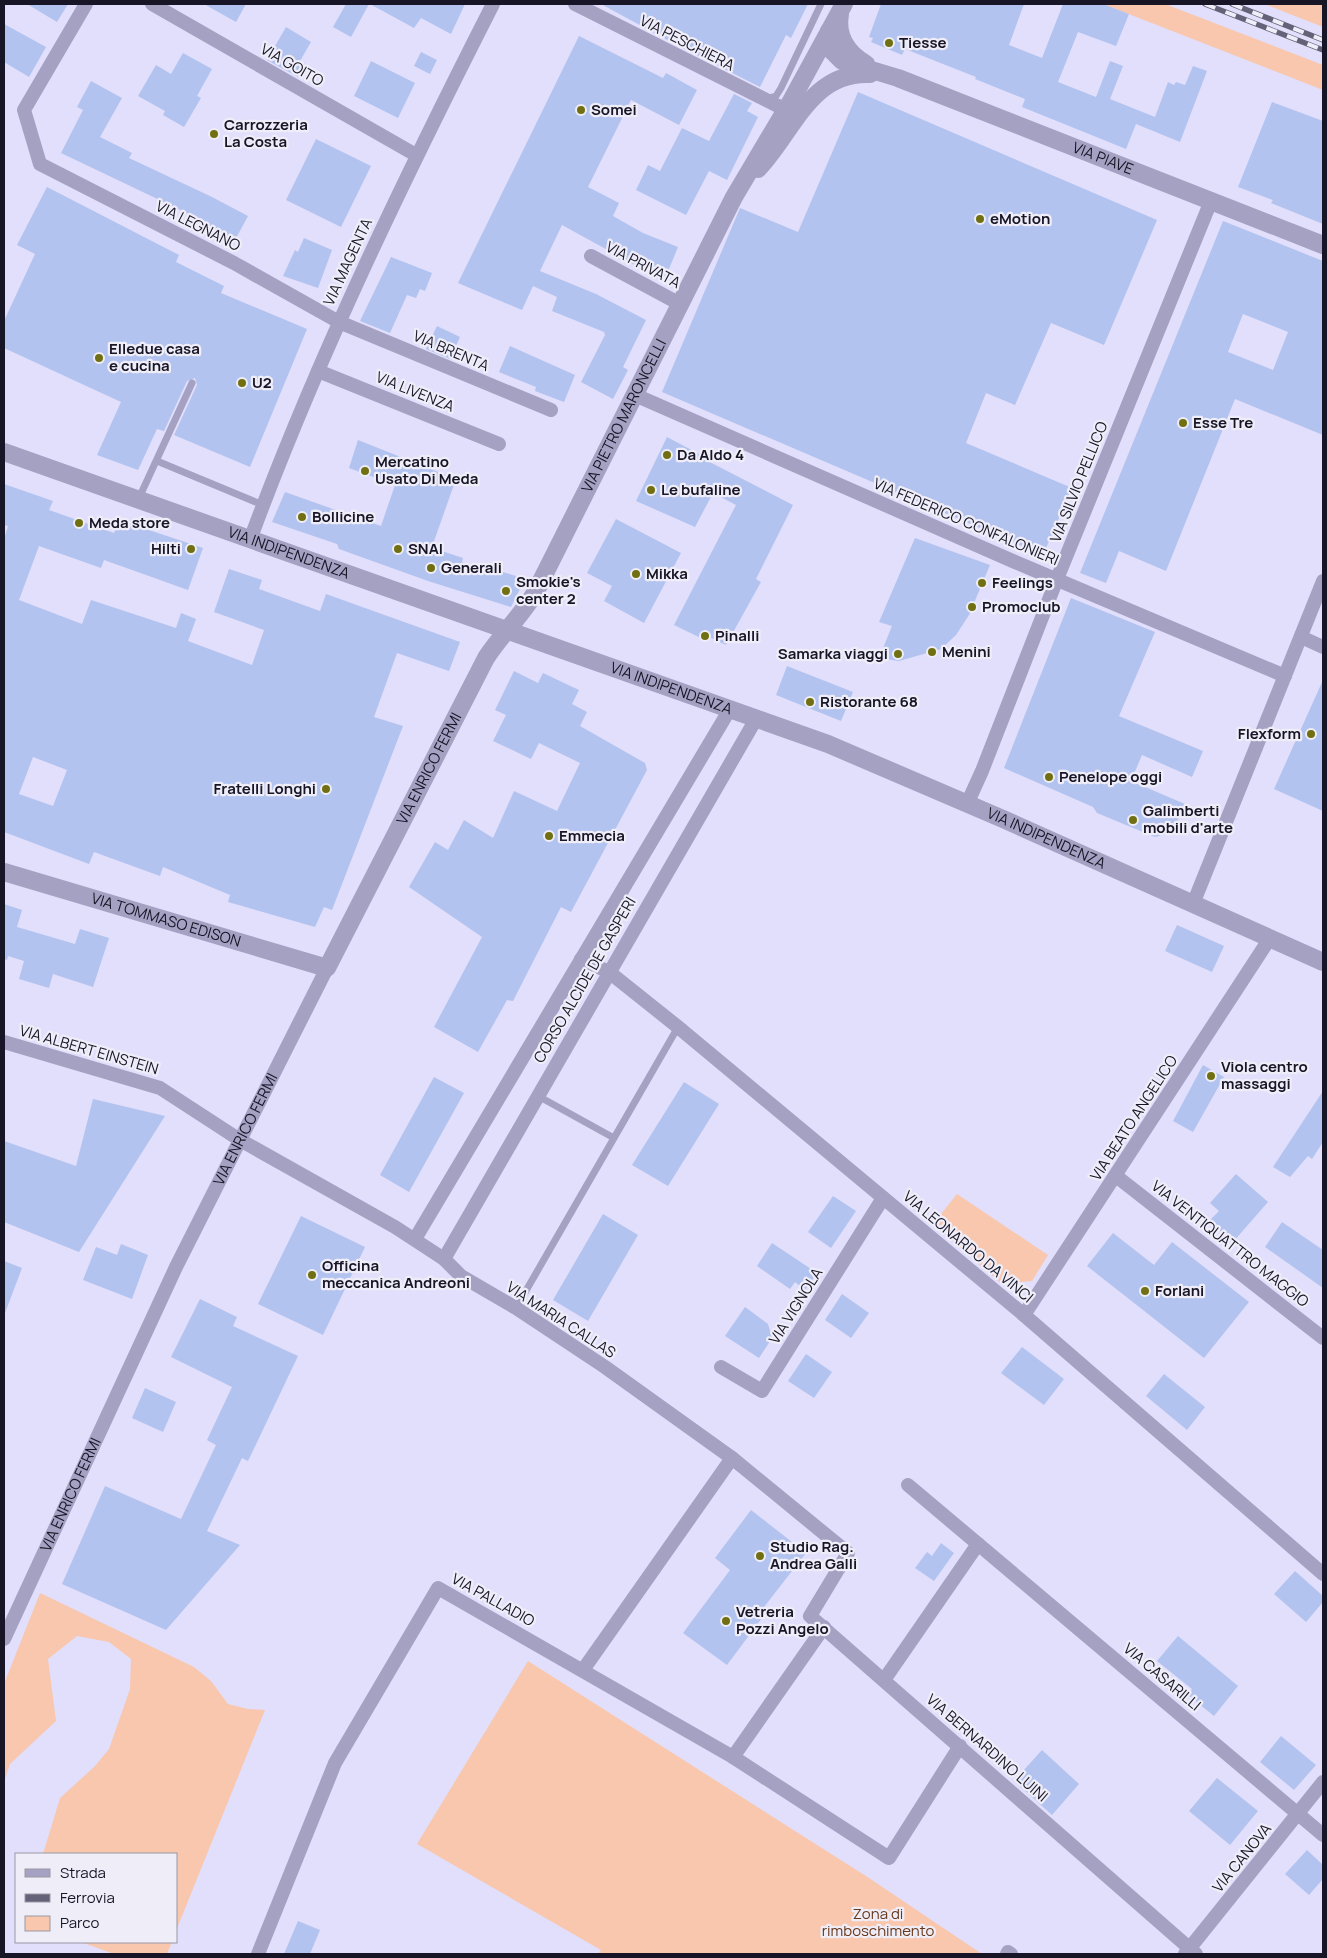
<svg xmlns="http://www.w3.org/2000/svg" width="1327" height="1958" viewBox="0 0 1327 1958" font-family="Manrope,sans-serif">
<rect width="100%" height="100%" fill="#e1dffb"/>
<path fill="#f8c7ae" d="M1103,4h62l158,61v25z
M1264,4h59v23z
M957,1194l91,61 -16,26 -30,3 -69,-60z
M40,1593l154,74 17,14 17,23 20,5 17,1 -89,221v-77h-133l17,-56 35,-32 14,-17 21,-60 1,-30 -22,-17 -32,-6 -29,23 8,62 -46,43 -6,18v-98z
M528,1661l341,217 113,76h-384l3,-4 -184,-106z
M81,1942h91l-5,12h-53z"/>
<path fill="#b3c3ef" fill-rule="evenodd" d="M27,4h41l-11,18z
M204,4h42l-10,18z
M346,4h23l-18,33 -18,-10z
M370,4h95l-14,30 -30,-16 -7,10z
M601,4h207l-17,34 -5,-3 -26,52 -89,-45z
M881,4h143l-15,41 33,13 21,-54h40l26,10 -13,32 -38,-14 -20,50 38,15 14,-36 13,5 -13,33 45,18 13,-35 6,3 2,-3 9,3 8,-19 14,5 -27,71 -44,-18 -10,25 -104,-42 3,-8 -50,-20 1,-2 -71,-28 -3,6 -31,-13 2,-4 -4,-1z
M4,24l42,23 -17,30 -25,-15z
M286,27l25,15 -11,19 7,4 -7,13 -33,-18z
M579,36l84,42 3,-5 31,17 -18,35 -48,-25 -43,87 31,16 -6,13 30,17 35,14 -14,34 -102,-56 -22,46 56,23 50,26 -23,47 5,3 -15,29 -32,-17 24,-47 -1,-3 -52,-21 5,-14 -24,-11 -11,24 -64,-27z
M421,52l16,8 -7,14 -16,-8z
M183,53l29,16 -15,27 4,2 -17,29 -21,-12 2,-4 -27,-15 18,-31 15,9z
M371,61l44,22 -17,35 -44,-22z
M91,81l31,17 -22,39 32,16 -3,5 83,39 36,19 -13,24 -44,-25 -130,-62 22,-43 -6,-3z
M858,92l299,128 -53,125 -53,-22 -36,82 -29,-12 -20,50 106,45 -29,67 -381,-163 78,-184 58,24z
M734,94l18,9 -5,8 11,6 -31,63 -18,-9 -23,44 -50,-25 12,-25 12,6 22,-43 27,13z
M1272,102l51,19v103l-52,-21 2,-3 -35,-13z
M316,139l55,27 -30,61 -55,-27z
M47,187l132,68 -3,7 48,24 -3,7 86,36 -57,138 -76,-32 23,-50 -2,-7 -8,3 -23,50 -7,-2 -19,41 -41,-15 24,-53 -117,-54v-27l31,-67 -18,-9z
M1223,221l100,40v174l-88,-36 -69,172 -47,-20 -13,32 -26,-10zM1243,314l45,18 -15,38 -45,-18z
M304,238l28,12 -14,38 -35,-12 12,-26 3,2z
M391,257l41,16 -7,18 -5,-2 -4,9 -9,-3 -17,38 -30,-12z
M437,326l23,11 -10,22 -24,-10z
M510,346l65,29 -11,27 -29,-11 1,-4 -37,-15z
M667,437l34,18 -1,2 93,48 -37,74 5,3 -35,63 -17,-8 -2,4 -33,-16 62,-120 -23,-12 -18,34 -59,-26z
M358,440l98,39 -23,65 10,4 -1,3 21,7 -1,4 34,12 1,-4 28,9 -14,28 -83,-26 -89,-32 -2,-5 -65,-22 13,-30 96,34 14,-41 -46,-17z
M4,484l49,17 -4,9 65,23 5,-13 84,28 -15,42 -84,-30 -3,8 -62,-22 -20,54 63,24 9,-24 85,28 5,-15 15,6 -8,22 64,24 12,-35 -50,-18 15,-43 33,11 -3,9 61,22 6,-17 134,48 -11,29 -52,-18 -23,64 29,9 -71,184 -8,-3 -9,20 -87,-25 2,-7 -67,-28 -3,9 -66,-24 -5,12 -85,-32v-293l4,-13 -4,-1zM33,757l34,13 -14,36 -34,-12z
M616,519l65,34 -37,70 -40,-22 8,-15 -25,-13z
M915,538l75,27 -21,50 -13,20 -15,14 -42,12 -20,-3 13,-32 -13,-4z
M1071,598l84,34 -36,84 84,35 -11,26 -50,-22 -11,26 54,23 -12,28 -18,5 -58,-24 -4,-6 -89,-39z
M787,666l66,26 -12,29 -65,-26z
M514,671l24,12 5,-10 36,17 -7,14 15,8 -7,14 65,37 2,7 -76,142 -10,-5 -48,94 -6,-1 -29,52 -44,-25 48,-90 -73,-50 26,-45 13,8 16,-30 29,18 21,-47 43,20 23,-48 -41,-20 -8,16 -38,-18 13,-26 -11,-5z
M1323,680v131l-49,-22z
M4,904l18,6 -5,17 58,17 5,-15 29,9 -16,49 -40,-13 -4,14 -30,-9 5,-18 -16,-5 -1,4 -3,-1z
M1177,925l47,21 -12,26 -47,-21z
M1203,1065l21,12 -31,55 -20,-11z
M434,1077l30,16 -55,99 -29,-17z
M684,1082l35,22 -51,82 -36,-21z
M1323,1091v51l-11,17 -4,-3 -18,21 -17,-10z
M93,1099l72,17 -86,136 -75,-30v-81l72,25z
M1236,1174l32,28 -35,40 -24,-21 10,-10 -9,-8z
M833,1196l23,15 -25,37 -23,-16z
M603,1214l35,21 -50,86 -35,-21z
M301,1216l64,31 -42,88 -65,-31z
M1282,1222l41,28v38l-58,-41z
M1113,1233l41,32 18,-23 77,60 -45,56 -117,-92z
M772,1243l45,30 -12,17 -10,-8 -5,7 -33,-23z
M121,1244l27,11 -16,44 -49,-19 13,-33 21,8z
M4,1261l18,7 -17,45h-1z
M842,1294l27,19 -18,25 -26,-18z
M200,1299l37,18 -4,9 65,30 -50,105 -6,-3 -35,73 33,14 -74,85 -104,-46 43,-98 76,33 35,-74 -9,-5 25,-53 -61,-30z
M745,1307l23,17 4,14 -13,20 -34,-22z
M1022,1347l42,32 -20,26 -43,-32z
M806,1354l26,18 -18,26 -26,-17z
M1164,1374l41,33 -18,23 -41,-34z
M145,1388l31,14 -13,30 -31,-14z
M751,1510l55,43 -42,54 4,3 -41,55 -44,-32 47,-63 -15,-12z
M941,1543l13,10 -20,28 -19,-13 12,-16 5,4z
M1295,1571l28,25v6l-17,20 -32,-28z
M1178,1636l60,50 -24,30 -26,-21 4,-6 -35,-28z
M1281,1736l35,29 -22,25 -34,-28z
M1042,1750l37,34 -27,31 -38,-34z
M1217,1778l41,33 -28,34 -41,-34z
M1307,1850l16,15v14l-14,16 -24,-21z
M298,1921l22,9 -10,24h-26z"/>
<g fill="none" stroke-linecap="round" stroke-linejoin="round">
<path stroke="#a5a1c3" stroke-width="7" d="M766,99l10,-3 5,-8 40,-84
M157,461l106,44
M139,498l53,-115
M538,1096l76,42
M516,1308l162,-281"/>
<g stroke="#a5a1c3" stroke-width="14">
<path d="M86,4l-62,106 16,54 194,99 105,59 212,88"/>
<path d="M152,4l264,151"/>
<path d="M575,4l211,106"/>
<path d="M591,256l89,48"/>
<path d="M318,371l181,73"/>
<path d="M635,395l380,167 270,114"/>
<path d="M250,540c68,-184 154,-361 243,-536"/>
<path d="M1301,637l22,10"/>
<path d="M967,804l15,-33 75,-192 154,-378"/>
<path d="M1193,904l130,-323"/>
<path d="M581,959l28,13 69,55 346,288 299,259"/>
<path d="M4,1042l156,46 80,52 155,87 49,32 17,17 55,32 89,59 127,91 116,95 -38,63 386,338"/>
<path d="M1116,1176l207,162"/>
<path d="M415,1239l315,-530"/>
<path d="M444,1259l312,-540"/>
<path d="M1024,1315l246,-377"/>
<path d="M721,1367l41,24 121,-193"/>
<path d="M908,1485l415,350"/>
<path id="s1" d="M4,1639l172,-372 151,-299"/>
<path d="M583,1670l149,-212"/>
<path d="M884,1680l94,-136"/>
<path d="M733,1757l91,-130"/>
<path d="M258,1954l77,-191 103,-175 295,169 156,101 71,-112"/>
<path d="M1007,1954l1,-2 3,2"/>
<path d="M1185,1954l138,-172"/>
</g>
<g stroke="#a5a1c3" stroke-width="18">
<path d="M840,14c-4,23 7,39 26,50"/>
<path id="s2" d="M829,31v17l13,13 56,17 425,167"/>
<path d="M758,169c35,-36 52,-98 112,-95"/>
<path id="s3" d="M4,452l824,292 175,75 320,143"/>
<path id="s4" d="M4,872l323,96 159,-310c15,-23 35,-42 49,-65l199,-396 57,-96 53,-97"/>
</g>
<g stroke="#646278" stroke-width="5.5">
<path id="rail" d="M1205,4l118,46
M1232,4l91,36"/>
</g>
<use href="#rail" stroke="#efeef8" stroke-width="4" stroke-dasharray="11" stroke-linecap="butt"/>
</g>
<g fill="#706f12" stroke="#efeef8" stroke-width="2">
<circle cx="889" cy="43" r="5"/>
<circle cx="581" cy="110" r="5"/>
<circle cx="214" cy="134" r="5"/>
<circle cx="980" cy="219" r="5"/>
<circle cx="99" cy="358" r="5"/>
<circle cx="242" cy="383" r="5"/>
<circle cx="1183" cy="423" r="5"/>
<circle cx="667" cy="455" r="5"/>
<circle cx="365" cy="471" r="5"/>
<circle cx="651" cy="490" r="5"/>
<circle cx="302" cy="517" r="5"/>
<circle cx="79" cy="523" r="5"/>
<circle cx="191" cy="549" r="5"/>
<circle cx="398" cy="549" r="5"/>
<circle cx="431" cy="568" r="5"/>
<circle cx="636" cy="574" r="5"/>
<circle cx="982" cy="583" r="5"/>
<circle cx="506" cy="591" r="5"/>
<circle cx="972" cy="607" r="5"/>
<circle cx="705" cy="636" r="5"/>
<circle cx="932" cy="652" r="5"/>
<circle cx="898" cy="654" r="5"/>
<circle cx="810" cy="702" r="5"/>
<circle cx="1311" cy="734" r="5"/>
<circle cx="1049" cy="777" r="5"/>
<circle cx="326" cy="789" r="5"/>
<circle cx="1133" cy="820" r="5"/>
<circle cx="549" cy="836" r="5"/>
<circle cx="1211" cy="1076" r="5"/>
<circle cx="312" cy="1275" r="5"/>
<circle cx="1145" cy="1291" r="5"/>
<circle cx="760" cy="1556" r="5"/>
<circle cx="726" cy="1621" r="5"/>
</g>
<g text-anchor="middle" stroke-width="4.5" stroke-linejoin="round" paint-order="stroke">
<g font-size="15" fill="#171526" stroke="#efeef8">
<text transform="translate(687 43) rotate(27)" y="5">VIA PESCHIERA</text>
<text transform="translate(292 65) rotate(30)" y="5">VIA GOITO</text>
<text dy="5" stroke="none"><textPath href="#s2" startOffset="314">VIA PIAVE</textPath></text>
<text transform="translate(198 226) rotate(27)" y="5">VIA LEGNANO</text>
<text transform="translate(348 262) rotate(-65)" y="5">VIA MAGENTA</text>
<text transform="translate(643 265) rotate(28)" y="5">VIA PRIVATA</text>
<text transform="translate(451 351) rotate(23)" y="5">VIA BRENTA</text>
<text transform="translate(415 392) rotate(22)" y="5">VIA LIVENZA</text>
<text dy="5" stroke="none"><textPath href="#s4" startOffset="965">VIA PIETRO MARONCELLI</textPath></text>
<text transform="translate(1079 482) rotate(-68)" y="5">VIA SILVIO PELLICO</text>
<text transform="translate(966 522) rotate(23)" y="5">VIA FEDERICO CONFALONIERI</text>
<text dy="5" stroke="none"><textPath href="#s3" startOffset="302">VIA INDIPENDENZA</textPath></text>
<text dy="5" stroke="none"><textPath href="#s3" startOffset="708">VIA INDIPENDENZA</textPath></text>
<text dy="5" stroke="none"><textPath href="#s4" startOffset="561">VIA ENRICO FERMI</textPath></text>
<text dy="5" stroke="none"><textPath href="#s3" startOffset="1112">VIA INDIPENDENZA</textPath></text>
<text dy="5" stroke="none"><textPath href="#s4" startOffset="169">VIA TOMMASO EDISON</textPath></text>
<text transform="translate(585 980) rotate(-60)" y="5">CORSO ALCIDE DE GASPERI</text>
<text transform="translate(89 1050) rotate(16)" y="5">VIA ALBERT EINSTEIN</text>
<text transform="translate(1134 1118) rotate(-57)" y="5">VIA BEATO ANGELICO</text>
<text dy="5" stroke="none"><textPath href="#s1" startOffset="564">VIA ENRICO FERMI</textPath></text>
<text transform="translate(1230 1244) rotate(38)" y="5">VIA VENTIQUATTRO MAGGIO</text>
<text transform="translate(968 1247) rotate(40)" y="5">VIA LEONARDO DA VINCI</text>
<text transform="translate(796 1306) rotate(-58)" y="5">VIA VIGNOLA</text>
<text transform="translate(561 1320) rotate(33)" y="5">VIA MARIA CALLAS</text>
<text dy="5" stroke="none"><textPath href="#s1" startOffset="159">VIA ENRICO FERMI</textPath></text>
<text transform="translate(493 1600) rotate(29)" y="5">VIA PALLADIO</text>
<text transform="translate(1162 1677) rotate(40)" y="5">VIA CASARILLI</text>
<text transform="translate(987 1748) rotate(41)" y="5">VIA BERNARDINO LUINI</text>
<text transform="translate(1242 1858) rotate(-51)" y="5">VIA CANOVA</text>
</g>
<g font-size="15" font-weight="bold" fill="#171526" stroke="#efeef8" text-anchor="start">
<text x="899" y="48">Tiesse</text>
<text x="591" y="115">Somei</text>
<text x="224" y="130">Carrozzeria<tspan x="224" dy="17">La Costa</tspan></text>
<text x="990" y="224">eMotion</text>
<text x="109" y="354">Elledue casa<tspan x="109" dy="17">e cucina</tspan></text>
<text x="252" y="388">U2</text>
<text x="1193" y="428">Esse Tre</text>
<text x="677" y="460">Da Aldo 4</text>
<text x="375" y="467">Mercatino<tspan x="375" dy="17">Usato Di Meda</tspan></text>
<text x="661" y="495">Le bufaline</text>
<text x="312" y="522">Bollicine</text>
<text x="89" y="528">Meda store</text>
<text x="181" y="554" text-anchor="end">Hilti</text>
<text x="408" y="554">SNAI</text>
<text x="441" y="573">Generali</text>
<text x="646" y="579">Mikka</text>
<text x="516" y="587">Smokie's<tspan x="516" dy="17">center 2</tspan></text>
<text x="992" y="588">Feelings</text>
<text x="982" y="612">Promoclub</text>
<text x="715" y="641">Pinalli</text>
<text x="942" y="657">Menini</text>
<text x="888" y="659" text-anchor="end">Samarka viaggi</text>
<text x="820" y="707">Ristorante 68</text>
<text x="1301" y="739" text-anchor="end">Flexform</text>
<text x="1059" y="782">Penelope oggi</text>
<text x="316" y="794" text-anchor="end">Fratelli Longhi</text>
<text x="1143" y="816">Galimberti<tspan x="1143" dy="17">mobili d'arte</tspan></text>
<text x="559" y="841">Emmecia</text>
<text x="1221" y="1072">Viola centro<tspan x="1221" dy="17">massaggi</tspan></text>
<text x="322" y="1271">Officina<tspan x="322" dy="17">meccanica Andreoni</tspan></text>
<text x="1155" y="1296">Forlani</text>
<text x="770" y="1552">Studio Rag.<tspan x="770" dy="17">Andrea Galli</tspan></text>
<text x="736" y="1617">Vetreria<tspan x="736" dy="17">Pozzi Angelo</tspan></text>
</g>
<g font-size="15" fill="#683618" stroke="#efeef8">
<text x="878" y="1919">Zona di<tspan x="878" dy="17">rimboschimento</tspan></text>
</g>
</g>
<rect width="1327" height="1958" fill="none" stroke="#171526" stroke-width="10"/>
<rect x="15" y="1853" width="162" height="90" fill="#efeef8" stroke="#9997a4"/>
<rect x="25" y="1869" width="25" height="8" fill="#a5a1c3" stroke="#9997a4"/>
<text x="60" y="1878" font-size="15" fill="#171526">Strada</text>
<rect x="25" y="1894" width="25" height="8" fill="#646278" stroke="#9997a4"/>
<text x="60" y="1903" font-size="15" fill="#171526">Ferrovia</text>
<rect x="25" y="1916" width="25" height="15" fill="#f8c7ae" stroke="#9997a4"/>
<text x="60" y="1928" font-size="15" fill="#171526">Parco</text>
</svg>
